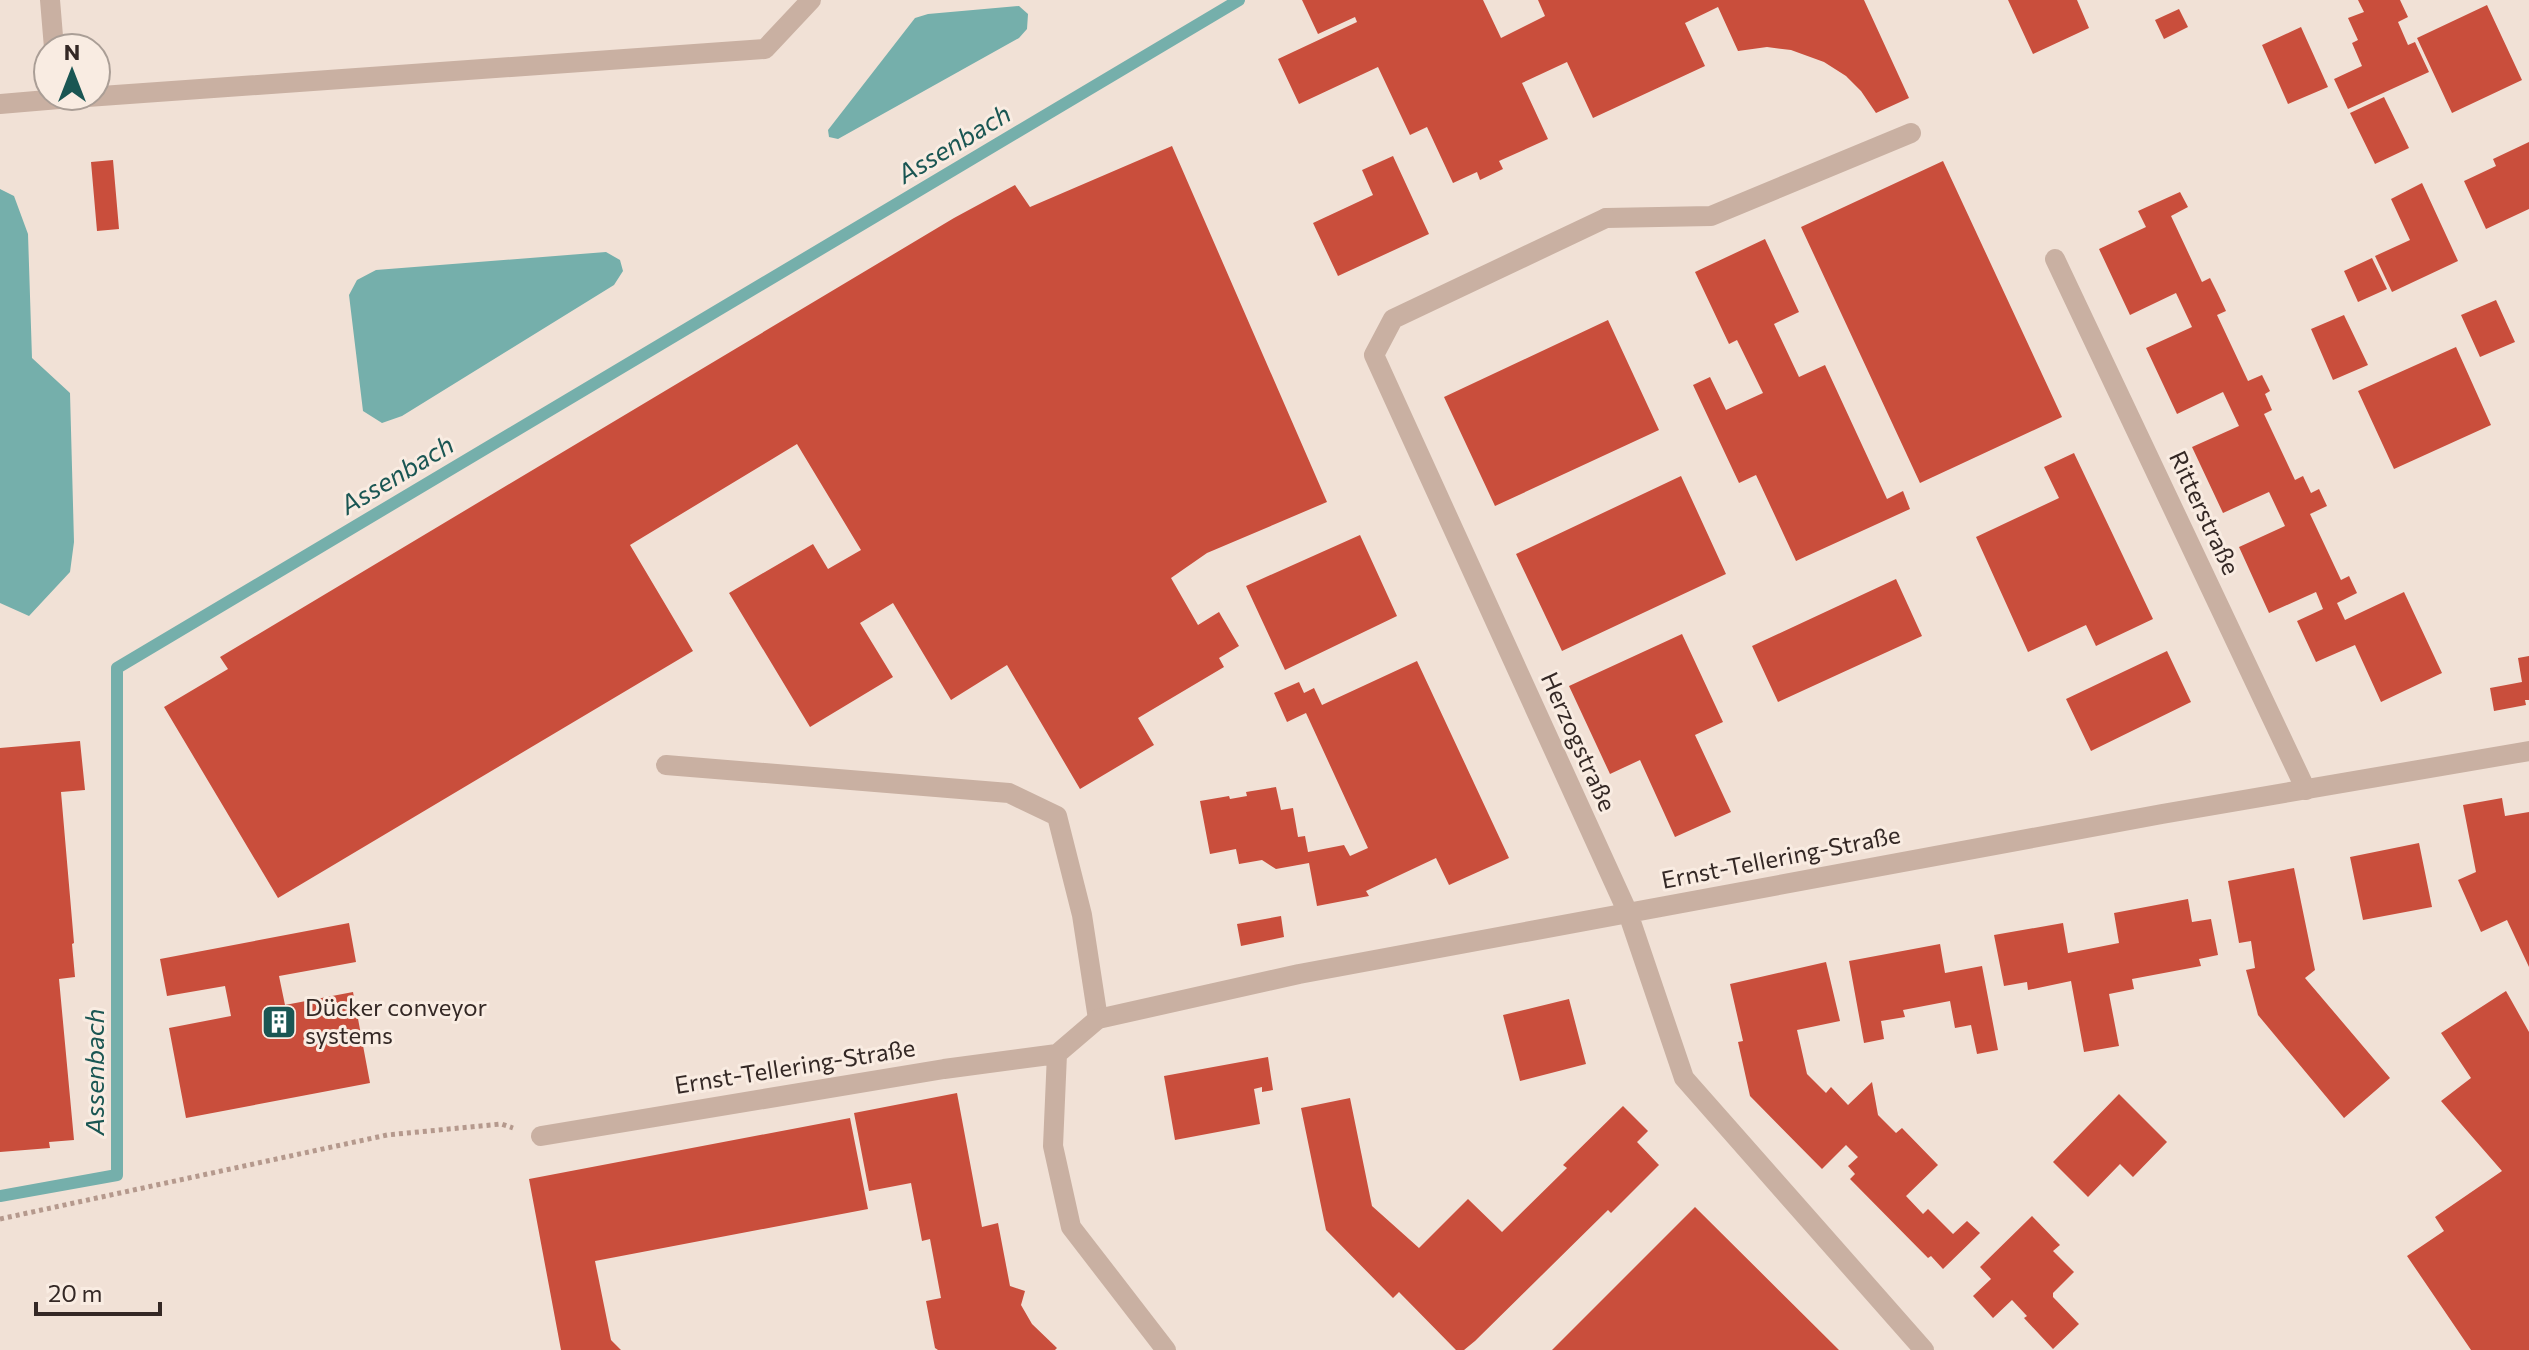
<svg xmlns="http://www.w3.org/2000/svg" width="2529" height="1350" viewBox="0 0 2529 1350" font-family="Commissioner,sans-serif">
<rect width="100%" height="100%" fill="#f1e1d6"/>
<path fill="#75afab" d="M1019,6l9,8 -1,15 -8,9 -181,101 -9,-2 -1,-7 87,-112 13,-4z
M0,189l14,7 14,38 4,124 38,35 4,149 -4,30 -41,44 -29,-13z
M606,252l14,8 3,11 -9,14 -212,131 -20,7 -19,-12 -14,-116 8,-15 19,-10z"/>
<g fill="none" stroke-linecap="round" stroke-linejoin="round">
<path stroke="#75afab" stroke-width="12" d="M0,1196l117,-21v-507l1122,-668"/>
</g>
<path fill="#c94e3c" d="M1302,0h181l18,38 44,-22 -7,-16h326l45,98 -33,15 -15,-22 -15,-15 -22,-14 -33,-12 -24,-3 -29,4 -20,-44 -33,16 20,43 -112,52 -26,-56 -45,21 26,56 -49,22 4,8 -23,11 -3,-8 -24,11 -26,-56 -17,8 -32,-68 -79,37 -21,-45 79,-37 -2,-5 -37,17z
M2008,0h69l12,28 -56,26z
M2358,0h42l8,17 -10,5 10,23 7,-3 14,30 -81,37 -14,-30 28,-13 -10,-23 6,-3 -10,-22 16,-6z
M2487,5l35,75 -70,33 -35,-75z
M2179,9l9,18 -24,12 -9,-19z
M2301,27l27,60 -40,17 -26,-59z
M2384,97l25,51 -34,16 -25,-51z
M2529,142v67l-43,20 -22,-48 32,-15 -3,-7z
M1172,146l155,356 -120,51 -36,25 27,47 21,-13 20,34 -20,12 5,9 -86,51 16,27 -74,44 -73,-124 -56,35 -58,-97 -33,20 33,54 -83,50 -81,-134 84,-49 15,25 33,-19 -64,-106 -167,101 63,106 -415,247 -114,-191 64,-38 -8,-12 734,-439 61,-33 15,22z
M1393,156l36,78 -91,42 -25,-53 60,-28 -11,-25z
M113,160l6,69 -22,2 -6,-69z
M1943,161l119,256 -142,66 -119,-256z
M2422,183l36,78 -66,31 -17,-36 35,-16 -19,-41z
M2180,192l8,15 -17,9 31,66 8,-4 8,16 8,17 -9,4 31,66 14,-6 8,16 -5,3 7,16 -8,4 31,66 8,-4 8,17 8,-4 8,17 -17,8 31,66 8,-4 8,17 -20,10 8,17 59,-28 38,81 -61,29 -26,-57 -39,17 -19,-41 26,-12 -7,-17 -47,21 -30,-66 46,-21 -16,-34 -46,21 -31,-66 47,-21 -16,-34 -46,22 -31,-66 46,-21 -16,-34 -46,22 -31,-66 47,-22 -8,-16z
M1765,239l34,73 -25,12 25,53 26,-12 62,134 16,-8 7,18 -114,52 -40,-86 -17,8 -46,-98 17,-8 16,33 37,-17 -26,-53 -8,4 -34,-72z
M2372,258l15,31 -29,13 -14,-31z
M2496,300l19,42 -35,15 -19,-42z
M2344,315l24,50 -35,15 -22,-51z
M1608,320l51,110 -164,76 -51,-109z
M2456,347l35,78 -97,44 -36,-78z
M2074,453l79,166 -57,27 -10,-21 -58,27 -52,-115 83,-39 -15,-31z
M1681,476l45,98 -164,77 -46,-97z
M1360,535l37,81 -112,54 -39,-84z
M1896,579l26,57 -144,66 -26,-56z
M1682,634l41,88 -28,13 36,77 -56,25 -35,-77 -30,14 -41,-88z
M2167,651l24,51 -100,49 -25,-52z
M2529,656v44h-4l1,5 -32,6 -4,-23 32,-6 -4,-24z
M1417,661l92,197 -60,27 -13,-27 -70,33 3,5 -52,10 -8,-43 -33,6 -14,-9 -23,4 -3,-15 -26,5 -10,-53 29,-5 1,3 17,-3 -1,-4 30,-5 5,23 12,-2 5,29 7,-1 3,16 36,-7 6,11 18,-8 -62,-135 -19,9 -13,-29 25,-11 5,11 10,-5 8,17z
M80,741l5,49 -24,2 13,151 -2,1 3,33 -16,2 15,161 -25,2 1,6 -50,4v-404z
M2502,798l3,18 24,-4v155l-22,-47 -26,12 -23,-52 18,-8 -13,-67z
M2419,843l13,64 -69,13 -13,-63z
M2294,868l21,102 -10,8 85,100 -46,40 -86,-103 -12,-45 9,-2 -4,-27 -12,2 -11,-62z
M2188,899l4,23 19,-3 7,36 -19,4 2,7 -69,13 2,10 -25,5 10,52 -35,6 -13,-71 -43,9 -1,-8 -23,4 -10,-51 69,-12 5,30 51,-10 -5,-30z
M1281,916l3,21 -43,9 -4,-22z
M349,923l7,39 -77,14 6,29 68,-13 17,91 -184,35 -17,-90 62,-12 -6,-30 -58,10 -7,-37z
M1940,944l5,29 37,-7 16,84 -21,4 -6,-29 -16,3 -5,-27 -47,9 2,7 -24,4 3,18 -20,4 -15,-82z
M1826,962l14,59 -43,9 10,44 19,19 5,-6 17,18 24,-23 6,33 18,18 6,-5 36,37 -32,31 17,18 5,-5 25,25 14,-13 13,12 -37,36 -12,-13 -3,2 -78,-79 5,-5 -7,-8 10,-9 -12,-12 -24,24 -72,-73 -12,-54 5,-1 -13,-57z
M2506,991l23,41v318h-58l-64,-94 37,-25 -9,-14 67,-46 -61,-70 30,-23 -30,-45z
M1569,999l17,65 -66,17 -17,-66z
M1268,1057l5,33 -11,2v-5l-8,2 6,35 -85,16 -11,-64z
M957,1093l25,134 16,-4 12,63 15,5 -4,14 11,19 25,24 -2,2h-117l-3,-2 -9,-47 15,-3 -11,-59 -8,2 -11,-58 -42,8 -15,-78z
M2119,1094l48,48 -34,35 -13,-13 -32,33 -35,-35z
M1350,1098l22,108 47,42 49,-49 34,33 65,-64 -4,-3 60,-59 25,25 -11,11 22,23 -48,48 -3,-3 -133,131 -11,9h-8l-57,-58 -6,6 -67,-68 -25,-122z
M850,1118l18,91 -273,52 16,79 10,10h-60l-32,-171z
M1695,1207l144,143h-287z
M2032,1216l28,29 -7,6 21,21 -21,21v4l26,27 -26,25 -29,-31 3,-2 -15,-16 -19,18 -20,-22 18,-17 -11,-12z"/>
<g fill="none" stroke-linecap="round" stroke-linejoin="round">
<path stroke="#b5998d" stroke-width="5" stroke-dasharray="4 4" stroke-linecap="butt" d="M0,1219l387,-84 114,-11 12,4"/>
<path stroke="#c9b0a2" stroke-width="20" d="M50,0l4,48
M58,96l1,3 706,-50 46,-49
M0,104l59,-5
M1606,218l105,-2 200,-83
M2055,259l251,531
M666,765l343,28 48,23 25,99 16,104"/>
<path stroke="#c9b0a2" stroke-width="20" d="M1606,218l-213,101 -19,36 254,558 56,165 240,272
M541,1136l403,-67 113,-15
M1166,1350l-95,-123 -18,-81 4,-92 41,-35 201,-45 863,-160 367,-63"/>
</g>
<defs>
<g id="building-square" transform="scale(1.8)"><rect x="-9" y="-9" width="18" height="18" rx="4" fill="#1a5653" stroke="#f9ece2"/><path d="M-4-6H4V6H1V3H-1V6H-4ZM-2.5-4.3h1.7v1.8h-1.7ZM.8-4.3h1.7v1.8H.8ZM-2.5-1h1.7V.8h-1.7ZM.8-1h1.7V.8H.8Z" fill="#fff"/></g>
</defs>
<g fill-rule="evenodd">
<use href="#building-square" x="279" y="1022"/>
</g>
<g text-anchor="middle" stroke-width="6" stroke-linejoin="round" paint-order="stroke">
<g font-size="24" fill="#342825" stroke="#f9ece2">
<text transform="translate(2204 513) rotate(65)" y="8">Ritterstraße</text>
<text transform="translate(1578 742) rotate(66)" y="8">Herzogstraße</text>
<text transform="translate(1781 858) rotate(-11)" y="8">Ernst-Tellering-Straße</text>
<text transform="translate(795 1067) rotate(-9)" y="8">Ernst-Tellering-Straße</text>
</g>
<g font-size="24" fill="#342825" stroke="#f9ece2" text-anchor="start">
<text x="305" y="1016">Dücker conveyor<tspan x="305" dy="28">systems</tspan></text>
</g>
<g font-size="26" font-style="italic" fill="#1a5653" stroke="#f9ece2">
<text transform="translate(954 144) rotate(-31)" y="9">Assenbach</text>
<text transform="translate(397 475) rotate(-31)" y="9">Assenbach</text>
<text transform="translate(95 1072) rotate(-90)" y="9">Assenbach</text>
</g>
</g>
<g transform="translate(72 72)"><circle r="38" fill="#f9ece2" stroke="#aa9e96" stroke-width="2"/>
<path d="M0-6L14 30L0 20L-14 30Z" fill="#1a5653"/>
<text y="-12" font-size="22" font-weight="bold" text-anchor="middle" fill="#342825">N</text>
</g>
<path d="M36 1302v12h124v-12" fill="none" stroke="#342825" stroke-width="4"/>
<text x="48" y="1302" font-size="24" fill="#342825" stroke="#f9ece2" stroke-width="6" paint-order="stroke">20 m</text>
</svg>
